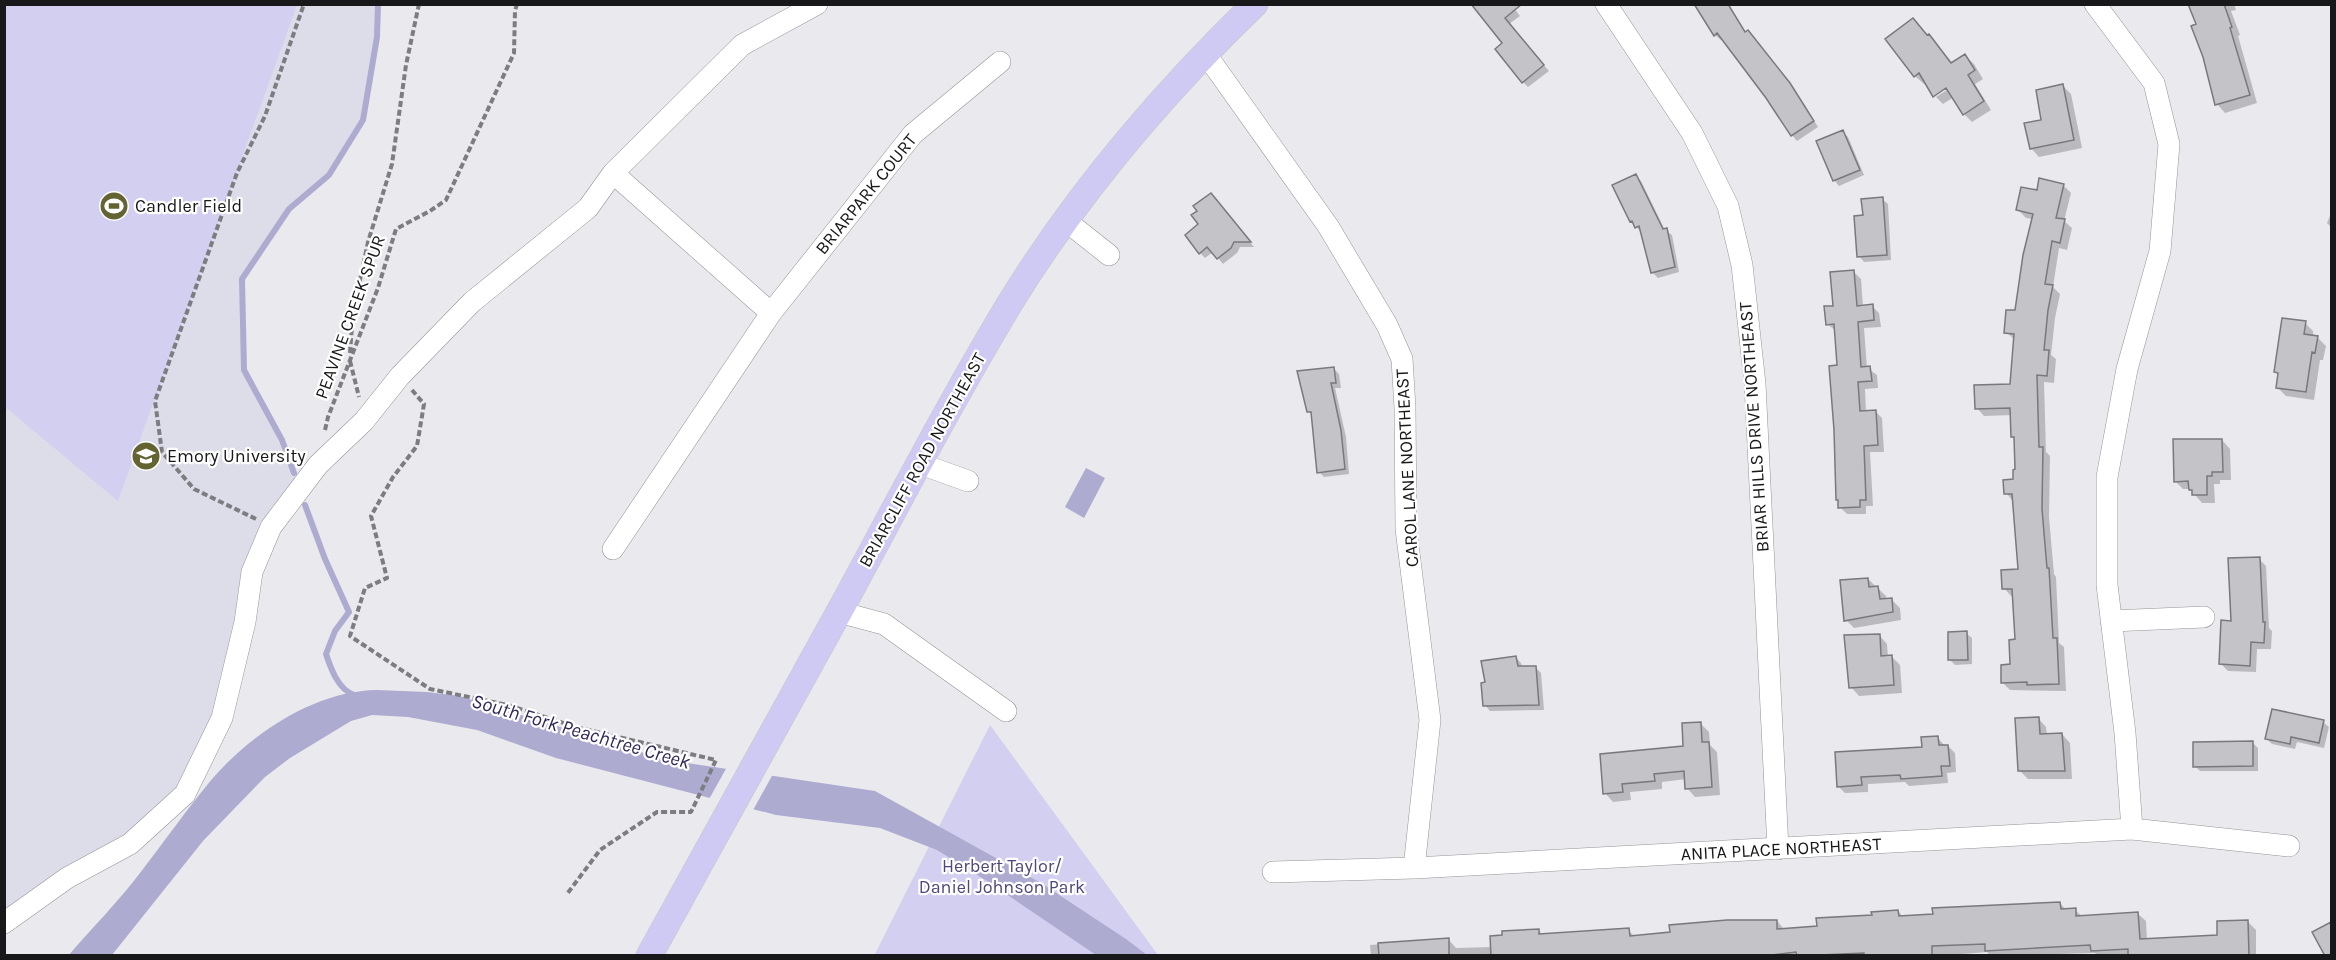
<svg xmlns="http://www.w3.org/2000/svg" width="2336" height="960" viewBox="0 0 2336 960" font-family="Karla,sans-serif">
<rect width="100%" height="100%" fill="#e9e9ee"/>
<path fill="#dddde9" d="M5,5h373l-1,32 -14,83 -34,55 -40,34 -47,70 2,91 38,70 18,49 -29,38 -26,95 -60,172 -180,129z"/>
<path fill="#d2cff0" d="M4,5h293l-179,496 -113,-94z
M990,725l168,230 -284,1z"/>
<path fill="#aeabd0" d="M1086,468l19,10 -21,40 -19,-11z
M377,690l50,2 32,4 208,64 208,31 166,92 85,56 21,16h-51l-109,-74 -50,-31 -57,-22 -104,-13 -220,-57 -79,-28 -69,-13 -36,-2 -21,6 -61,37 -25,19 -62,64 -91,114 -44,1c24,-28 50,-54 72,-83 24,-31 47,-64 72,-94 40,-46 103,-88 165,-89z"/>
<path fill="#e9e9ee" d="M727,767l46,7 -21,38 -44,-11z"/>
<path fill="#0003" d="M1474,4h37l9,12 -11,8 40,47 -21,16 -5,-5 -19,-39z
M1696,4h32l18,29 2,-1 6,5 41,53 23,37 -21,14 -5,-6 -25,-38 -44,-59 -2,2 -6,-5z
M2190,4h44l2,6 -5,1 9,24 -2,1 19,67 -32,10 -8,-9 -19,-79z
M1913,20l24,24 16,20 12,-8 9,8 9,15 -8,5 16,26 -19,12 -8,-8 -10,-17 -11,7 -7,-7 17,-11 -27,-4 -2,2 -9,-8 -28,-37z
M2063,86l8,8 11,54 -43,9 -8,-9z
M1843,132l5,5 16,38 -25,11 -5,-6z
M1636,176l5,5 24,49 7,5 7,37 -21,6 -6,-6 -10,-39 -11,-12z
M2063,185l8,8 -7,28 8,7 -5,22 -8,-2 -6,39 7,7 -5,24 -4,37 5,4 -2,24 -10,-1 2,70 4,4 -1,61 5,57 2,3 3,66 5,4 2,44 -56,-1 -7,-7 9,-17 4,-25 -2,-45h-3l-7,-8 16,-17 -7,-70 -7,-8 8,-12 3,-10 -1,-31 -3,-3 -1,-22 -28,1 -7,-8 34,-23 4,-45 -9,-8 10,-20 17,-93 -7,-1 -8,-8 20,-18z
M1882,199l6,5 3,56 -27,2 -5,-6 5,-39z
M1216,201l38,46h-14l-3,6 -14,11 -10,-12 -8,6 -5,-5 -1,-42z
M2332,211v17l-5,-5z
M1854,272l7,7 2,28 9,-1 7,7 2,14 -17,1 3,40 10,7 1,13 -13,1 1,23 9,-1 7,7 2,34h-14l3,54h-7v8h-19l-7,-7 -1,-140 -3,-36 -9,-7z
M2305,323l8,8v5l4,1 9,9 -3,14h-3l-6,40 -28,-4 -9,-9 2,-12 -4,-4z
M1334,369l5,5 2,14h-6l11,49 3,37 -25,3 -5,-5 -6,-56 -4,-5z
M2222,440l8,9 1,31h-11v4h-6l1,19h-13l-12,-14h-7l-8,-8z
M2259,559l7,7 3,62 3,3 -1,18h-14l-1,23 -28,-1 -7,-7 12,-42z
M1868,579l18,17 1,4 4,-1 9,9 1,12 -47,8 -8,-8z
M1966,633l6,5v26l-17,1 -5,-5z
M1879,635l8,9 1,13h4l8,8 2,28 -43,3 -8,-9z
M1515,657l6,6 1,4h13l6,6 3,37 -54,1 -5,-6 1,-21z
M2038,718l8,9 1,8 15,-1 8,9 2,36h-44l-8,-8z
M2323,722l6,5 -5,21 -27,-6 -2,7 -23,-5 -5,-5z
M1700,723l9,9 1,13 7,7 3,43 -25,2 -8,-9 -1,-9 -24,3v7l-32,3 1,8 -18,2 -8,-9 80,-46z
M1937,737l8,9h3l7,7 1,19 -9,1 1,10 -39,3 -4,-4 -37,2v8l-23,1 -7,-7 85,-38z
M2252,742l6,6v23h-58l-5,-5z
M2060,903l6,7h9l8,7 54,-4 9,8 1,19 72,-4 29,-14 8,8v26h-159l-2,-3 -104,3 -4,-4 -48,4h-568l-1,-11 78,-6 8,9 36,-1 46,-17 5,5 85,-5 7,7 142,-16 8,9 33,-2 80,-17 5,6 31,-1v-7z"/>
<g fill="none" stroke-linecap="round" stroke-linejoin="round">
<path stroke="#aeabd0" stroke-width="6" d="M294,473l-12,-33 -38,-70 -2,-91 47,-70 40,-34 34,-55 14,-83 1,-33
M305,505l20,54 24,53 -14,19 -9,23c5,15 12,35 28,41"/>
</g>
<path fill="#c3c3c8" stroke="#79797d" stroke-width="1.5" d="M1471,4h51l-17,14 39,47 -22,18 -27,-34 7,-6z
M1694,4h34l17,28 3,-2 42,53 24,38 -23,15 -25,-38 -49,-65 -3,3z
M2188,4h36l8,23 -2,1 20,67 -35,10 -12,-48 -12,-31 5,-2z
M1913,18l14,17 2,-1 22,29 14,-9 10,16 -7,5 16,26 -21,14 -17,-27 -13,9 -14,-24 -5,4 -29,-38z
M2063,84l11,56 -44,9 -6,-26 17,-3 -5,-30z
M1843,130l17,40 -27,11 -17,-40z
M1636,174l27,55 4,-1 8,39 -24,6 -12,-47 -4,2 -3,-7 -2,1 -18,-37z
M2039,178l25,6 -8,34 9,1 -5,24 -8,-2 -7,43 8,1 -5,25 -4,40h5l-2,26 -10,-1 2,72h4l-1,62 5,59h2l4,70h4l2,46 -32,1v-3l-26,1v-18l9,-1 -1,-24 6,-1 -3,-50h-10l-1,-19 17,-1 -6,-75h-8l-1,-14 10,-1v-9l2,-1 -1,-32h-3l-1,-29 -35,1 -1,-24 36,-1 4,-50 -10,-1 2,-23h9l8,-55 10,-41 -17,-4 5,-23 16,3z
M1211,193l40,49h-17l-3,6 -14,11 -10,-12 -8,7 -14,-19 13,-11 -7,-9 6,-4 -4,-5z
M1883,197l4,58 -30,2 -3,-41 9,-1 -2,-16z
M1854,270l3,36 16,-2 1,16 -16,2 3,45 9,-1 2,15 -14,1 2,29 16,-1 2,35 -14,1 2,54h-6v7l-22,1v-8h-2l-2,-70 -5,-64 8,-1 -3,-41 -8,1 -2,-19h9l-3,-34z
M2282,318l24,3 -2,13 14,2 -3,17 -3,-1 -6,40 -30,-4 2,-15 -4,-1z
M1334,367l2,16h-5l10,47 4,39 -28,4 -6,-61h-4l-10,-41z
M2173,439h49l1,33h-11v4h-5v19h-15v-5h-3l-1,-9 -14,1z
M2260,557l3,65h2l-1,21 -13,-1 -1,24 -31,-2 2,-44 10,1 -3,-63z
M1868,578l1,9 9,-1 2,13 12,-1 1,14 -49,9 -4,-41z
M1967,631l1,29h-20v-28z
M1880,634l1,22 11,-1 2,30 -45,3 -5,-53z
M1516,656l2,10h18l3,39 -56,1 -2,-23 4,-1 -4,-21z
M2272,709l52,11 -5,23 -28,-6 -1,7 -25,-5z
M2039,717l1,17 22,-1 3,38h-47l-3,-53z
M1701,722l1,20h7l3,45 -27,2 -1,-18 -30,3 1,7 -33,3 1,8 -20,2 -3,-40 83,-8 -1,-23z
M1938,736l1,9h9l2,21h-9l1,10 -41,3 -1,-4 -39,2 1,8 -25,2 -2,-35 87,-5 -1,-10z
M2253,741v25l-60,1v-25z
M2060,902l1,7 15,-1v8l62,-4 2,27 77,-4v-14l31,-1 1,36h-121v-7l-37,2 -1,-6 -105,6v-7l-53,2v10h-68v-3l-67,3 -1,-4 -32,4h-273l-1,-20 12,-1v-4l37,-2v5l90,-6 1,8 40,-4 -1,-7 58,-5h50v9l40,-3 -1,-8 56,-3 -1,-3 27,-2 1,6 34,-2 -1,-6z
M2331,922v34h-6l-13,-24z
M1449,938v18h-70l-1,-13z"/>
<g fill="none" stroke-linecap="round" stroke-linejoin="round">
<g stroke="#959599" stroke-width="22">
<path id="minor" d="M1606,4l86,129 36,73 14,59 13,119 23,465
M2095,4l59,79 15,61 -9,107 -33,118 -20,108v108l18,148 7,96
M1205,53l123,173 59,99 15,34 3,49 1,121 24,191 -16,148
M613,173l158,140
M1066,221l43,34
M918,463l50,18
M613,549l158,-236 142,-179 87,-72
M839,612l45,12 122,87
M2111,621l93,-4
M1273,872l141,-4 718,-39 157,17
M4,923l63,-45 63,-34 55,-50 37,-76 23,-96 7,-50 19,-45 47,-62 46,-44 36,-45 72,-74 116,-94 25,-35 129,-128 75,-41"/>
</g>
<g stroke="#c8c8c8" stroke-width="27">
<path id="major" d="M649,956c63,-115 127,-229 190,-344 56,-103 110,-208 171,-309 67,-109 153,-210 245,-299"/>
</g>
<path stroke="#7d7d81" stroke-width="4" stroke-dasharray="6 3" stroke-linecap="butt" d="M350,353l3,-40 15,-71 24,-78 14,-99 13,-61
M350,361l9,36
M412,390l12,14 -7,42 -24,31 -22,39 16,62 -22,10 -15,48 80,53 78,16 68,22 140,33 -25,52h-34l-57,38 -33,44
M325,430l3,-13 50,-129 18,-59 34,-18 16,-11 68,-147 1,-42 2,-7
M256,519l-62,-30 -32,-37 -7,-51 82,-228 28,-57 39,-112"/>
<use href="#minor" stroke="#fff" stroke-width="21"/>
<use href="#major" stroke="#cecaf3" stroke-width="26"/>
</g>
<defs>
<g id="stadium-disc" transform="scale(1.5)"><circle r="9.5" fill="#636431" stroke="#fff"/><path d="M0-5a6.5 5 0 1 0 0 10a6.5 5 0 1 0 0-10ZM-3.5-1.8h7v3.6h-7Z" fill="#fff"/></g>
<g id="university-disc" transform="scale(1.5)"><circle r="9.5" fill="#636431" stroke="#fff"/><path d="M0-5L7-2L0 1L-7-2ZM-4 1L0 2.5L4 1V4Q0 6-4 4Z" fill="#fff"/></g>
</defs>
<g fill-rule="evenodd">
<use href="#stadium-disc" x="114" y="206"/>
<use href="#university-disc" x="146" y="456"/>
</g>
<g text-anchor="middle" stroke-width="4.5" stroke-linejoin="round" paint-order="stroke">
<g font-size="18" fill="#18181a" stroke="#fff">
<text transform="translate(866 194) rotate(-51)" y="6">BRIARPARK COURT</text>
<text transform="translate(350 317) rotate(-70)" y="6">PEAVINE CREEK SPUR</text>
<text transform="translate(1754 427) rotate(-94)" y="6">BRIAR HILLS DRIVE NORTHEAST</text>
<text transform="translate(922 460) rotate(-61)" y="6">BRIARCLIFF ROAD NORTHEAST</text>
<text transform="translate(1407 468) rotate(-93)" y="6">CAROL LANE NORTHEAST</text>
<text transform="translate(1781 849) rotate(-3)" y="6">ANITA PLACE NORTHEAST</text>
</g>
<g font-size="18" fill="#18181a" stroke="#fff" text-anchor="start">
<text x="135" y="212">Candler Field</text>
<text x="167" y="462">Emory University</text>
</g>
<g font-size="18" fill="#4f477a" stroke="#fff">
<text x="1002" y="872">Herbert Taylor/<tspan x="1002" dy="21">Daniel Johnson Park</tspan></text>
</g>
<g font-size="20" font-style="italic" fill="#312858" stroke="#fff">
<text transform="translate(581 731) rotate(16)" y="7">South Fork Peachtree Creek</text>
</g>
</g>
<rect width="2336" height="960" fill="none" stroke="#18181a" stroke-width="12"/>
</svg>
